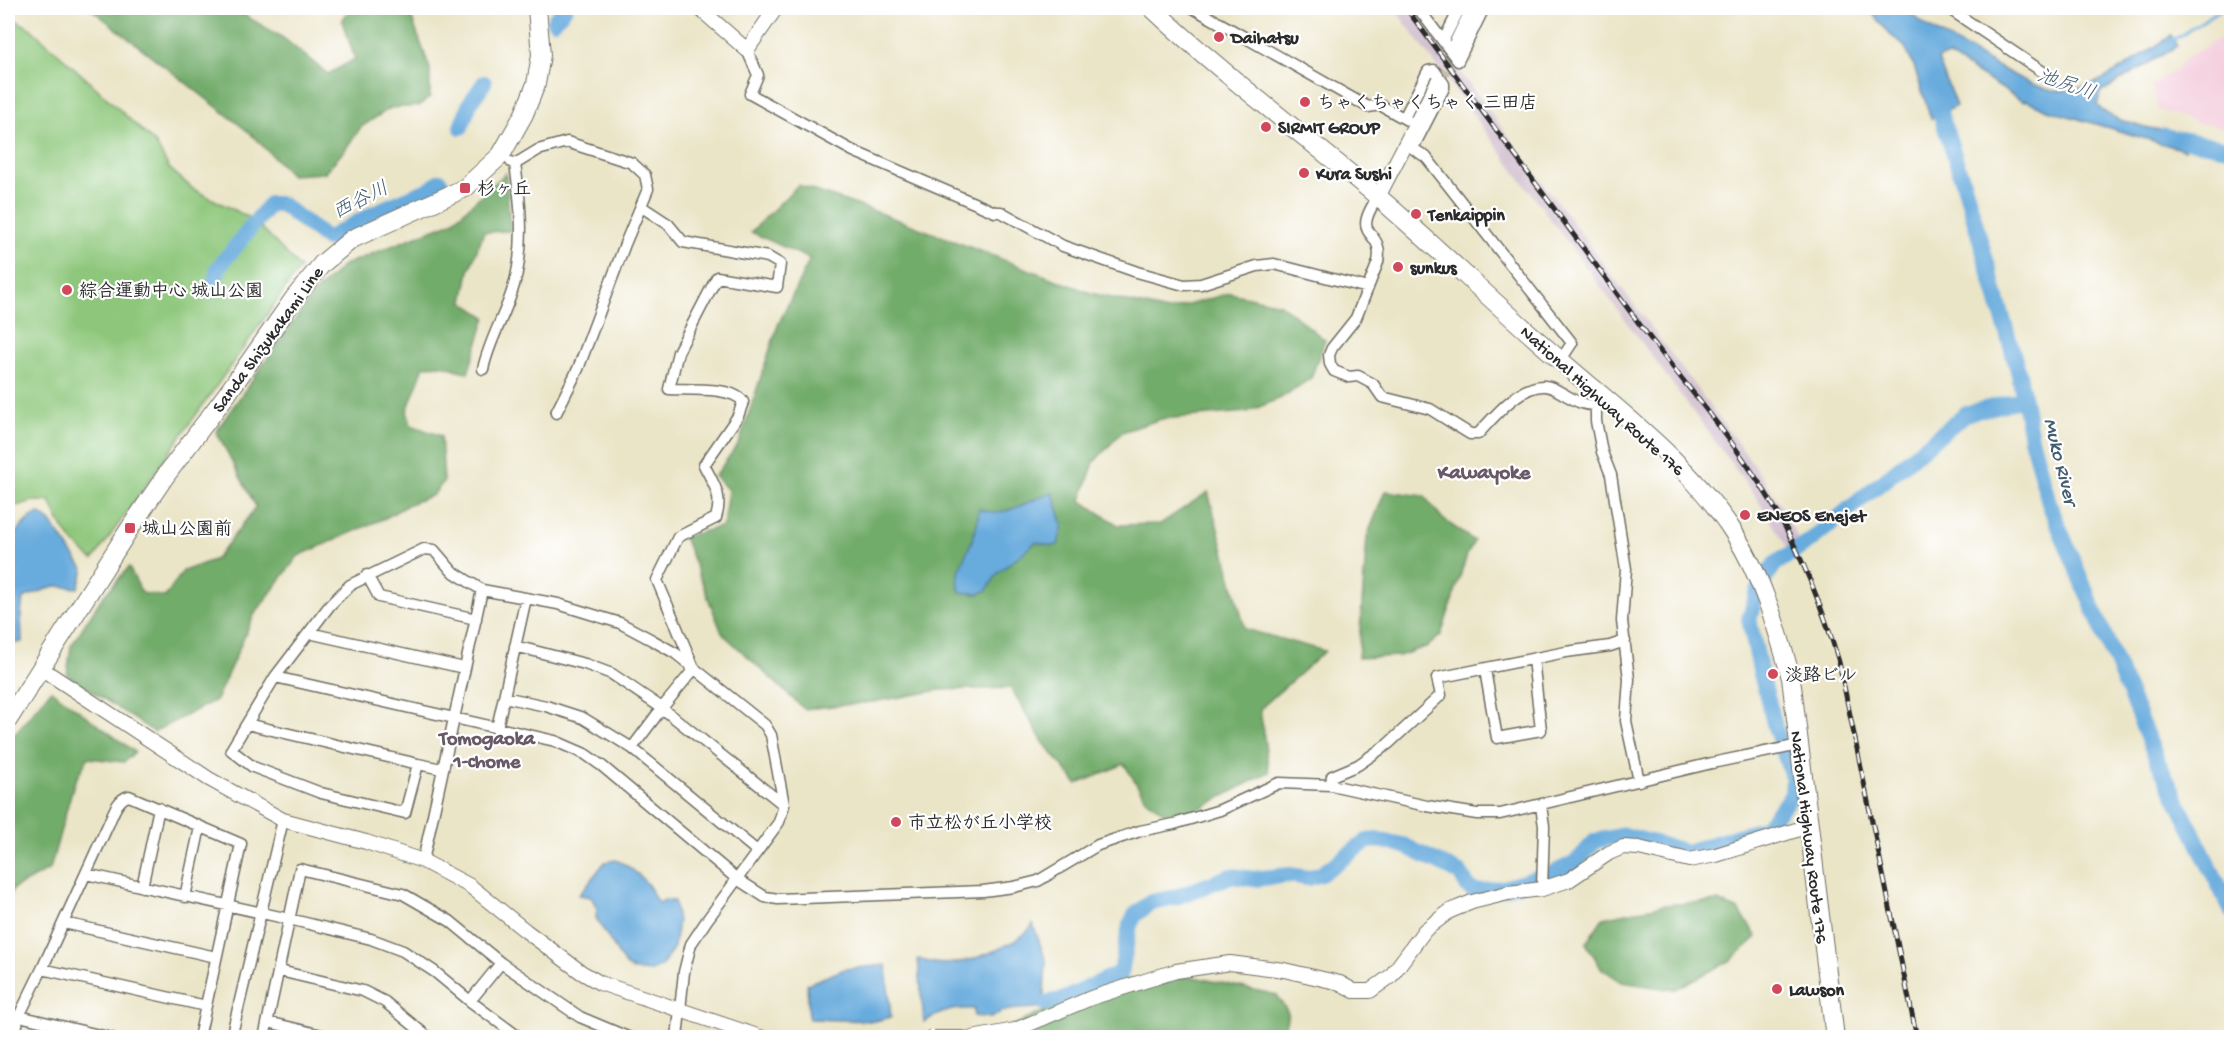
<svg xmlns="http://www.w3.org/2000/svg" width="2239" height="1045" viewBox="0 0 2239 1045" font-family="'Gochi Hand','Klee One',sans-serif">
<rect width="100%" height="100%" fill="#fff"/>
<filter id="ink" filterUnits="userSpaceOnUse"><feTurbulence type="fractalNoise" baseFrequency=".0167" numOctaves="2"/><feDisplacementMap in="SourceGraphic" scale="12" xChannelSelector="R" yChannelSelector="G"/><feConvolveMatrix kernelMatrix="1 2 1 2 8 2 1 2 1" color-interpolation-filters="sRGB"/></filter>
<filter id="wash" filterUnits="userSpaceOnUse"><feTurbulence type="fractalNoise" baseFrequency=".008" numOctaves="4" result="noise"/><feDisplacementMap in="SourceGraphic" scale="24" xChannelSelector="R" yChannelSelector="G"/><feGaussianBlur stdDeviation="1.35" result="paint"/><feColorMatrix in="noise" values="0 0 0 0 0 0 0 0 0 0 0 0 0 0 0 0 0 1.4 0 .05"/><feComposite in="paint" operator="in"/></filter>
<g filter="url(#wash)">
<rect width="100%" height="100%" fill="#ebe5c8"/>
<path fill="#f4cfde" d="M2231,31v97l-32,-5 -42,-14 -5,-25 7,-1v-3l18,-11 8,-10z"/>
<path fill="#d0bdce" d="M1394,8h18l336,449 32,47 20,39 -12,6 -34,-55z"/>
<path fill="#8ec77b" stroke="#5c7953" stroke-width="1.5" d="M8,16l22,12 62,56 64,60 13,24 24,21 61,31 46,48 -207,292c-24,-20 -31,-30 -43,-59h-17l-25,7z"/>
<path fill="#72ac6b" stroke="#4e6c4b" stroke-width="1.5" d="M90,8h142l50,29 46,37 27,-15 -13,-38 8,-13h62v11l18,50v28l-11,9 -29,2 -29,19 -17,24 -20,22 -33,2 -41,-42z
M506,173l4,58 -26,1 -15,39 -6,31 23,15 -18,56 -25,-8 -19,1 -17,45 4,14 30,11 3,45 -11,14 -24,9 -22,13 -89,39 -44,59 -38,85 -62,32 -87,-57 4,-29 30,-47 28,-32 13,26 23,4 18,-26 33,-12 40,-52 -40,-76 97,-137 31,-29 108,-43z
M798,185l79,27 214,81 76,18 63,-18 50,11 45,36 -14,38 -30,20 -34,14 -86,7 -39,13 -28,30 -13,39 37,24 42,-1 48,-32 37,137 80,22 -65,58 9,63 -64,34 -33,13 -26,-20 -22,-35 -47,20 -34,-42 -32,-54 -71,2 -67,12 -69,7 -82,-76 -38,-96 39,-11 5,-36 -13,-14 24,-33 39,-118 32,-66 -59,-27z
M1385,491l39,5 19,23 31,22 -7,14 -26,80 -13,11 -29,10 -41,2 9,-121z
M51,690l84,62 -11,10 -36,-4 -14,25 -24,86 -37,20 -5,10v-157z
M1718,901l21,9 18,27 -27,24 -56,29 -52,-8 -21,-14 -15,-25 17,-25 61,-13z
M1194,977l83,18 11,18 -5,24 -296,1 124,-58z"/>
<path fill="#68abdd" stroke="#4a6b84" stroke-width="1.5" d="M1869,8h38c17,21 44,31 67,45 24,13 48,29 74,36 39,11 91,-33 123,-53l6,10 -76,46 -4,13c14,19 67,26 90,29l-3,16 -136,-40 -22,-10 -2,2 -75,-46 -8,1 -3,3 18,46 -25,13 -17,-53 -10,-20 -16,-13z
M1053,493l10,32 -5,20 -7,1 -15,-4 -38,31 -11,17 -8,4 -19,-2c-7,-25 11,-41 16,-64 2,-6 2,-13 3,-19 27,11 48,-10 74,-16z
M39,513l11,8 34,49 -6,18 -23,-2 -32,12 -2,16 1,28 -8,1 -6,-8v-94c11,-10 17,-22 31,-28z
M616,860c12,5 27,17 34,28 4,6 3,11 10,15l4,-3 10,1 4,20 -4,26 -12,19 -13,6 -16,-2 -8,-5 -29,-47 1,-10 -6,-11 -12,-2 26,-33z
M1033,924l13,37 -2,34 9,10c-20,7 -45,-1 -62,13l-17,-2v-7c-22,-1 -31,2 -50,13l-6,-63c12,4 24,6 37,4 21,-3 68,-21 78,-39z
M886,965l5,52 -16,4 -66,-2 -2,-35 38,-15z"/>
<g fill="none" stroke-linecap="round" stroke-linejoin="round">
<path stroke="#68abdd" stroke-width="3" d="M2172,41l51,-33"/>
<path stroke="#68abdd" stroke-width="16" d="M554,21l11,-13
M1934,94l32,97 53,183 12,64 19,68 108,256 74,150
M461,127l9,-24 14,-20
M2165,136l67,13
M208,291l6,-5 4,-18 52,-64h11l46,35 53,-29 52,-22 8,-7
M1044,1003l21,-4 56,-27 9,-47 5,-10 16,-13 25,-5 55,-21 23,3 35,-4 19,3 13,-4 46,-33 12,-1 24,5 57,28 8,14 7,5 29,-4 50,-15 22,-11 19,-21 29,-6 63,17 78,-24 27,-33 1,-16 -17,-49 -15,-56 -12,-55 7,-23 10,-19 9,-13 35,-23 155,-127 59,-15"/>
</g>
</g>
<g filter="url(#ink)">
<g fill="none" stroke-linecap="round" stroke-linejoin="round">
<path stroke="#c5c0a9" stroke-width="14" stroke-dasharray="14 7" stroke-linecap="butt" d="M1438,81l16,-33"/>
<g stroke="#6e6c62" stroke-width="13">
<path id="minor" d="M1193,8l175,99 12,-2 36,20
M1418,8l40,53 26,-53
M1948,8l98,66
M1443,41l17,-33
M747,50l11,25 -8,19 103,57 142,61h6l62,34 74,26 47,13 17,-1 56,-18 17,-2 94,24
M1404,118l24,-47 6,-1 10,14v4l-31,60
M1406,144l20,13 146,186 -12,18
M515,164l23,-14 29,-8 65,21 13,12 3,14 -23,55 -47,125 -22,44
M1378,197c-30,44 7,30 0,65l-22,56 -24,30 -3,7 1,9 4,7 15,6 9,-1 15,8 9,13 48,12 40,25h8c15,-16 42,-50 67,-48 5,0 12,4 17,7 11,6 21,13 34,12
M642,207l26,17 15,18 85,15 12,7 -3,23 -60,-10 -39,75 -9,37c18,1 64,-3 74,13l-5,14 -34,49c10,20 19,30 12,53l-38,19 -21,43 36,86
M483,369c7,-31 23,-55 31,-84 11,-39 7,-81 1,-121l-4,-2
M1599,400l-3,5v16l6,31 9,23 15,94 -4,52 7,58 -3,42 13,60
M367,575l12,22 97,22
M309,633l155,35
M515,646l70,18 27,10 50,34 122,97
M1485,670l12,68 44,-8 -8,-71
M275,677l280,64 30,13 17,12 135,113 28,18 13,2 205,-8 31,-4 24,-6 60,-36 42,-14 34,-7 46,-14 59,-27 52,2 96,21 50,8h23l212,-51 87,-18
M504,697l42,9 37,12 49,30 125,103
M247,724l171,40
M497,728l29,-130
M632,748l30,-40 32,-39
M442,769l-24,-5 -13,49 -84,-20 -68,-26 -22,-17 44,-73 55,-72 20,-20 74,-36 10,1 18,21 30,19 76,14 62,19 32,17 23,13 90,72 6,10 13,70 -5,17 -72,98 -16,24 -7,28 -7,66
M1331,785l1,-9 26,-11 30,-21 53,-49 -4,-17 129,-26 44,-6 15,-5
M1541,806l3,20 -2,63
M423,861l59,-271
M86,874l203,45 82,20 32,12 32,21 35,29 50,37
M142,887l17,-79
M185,897l15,-70
M64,923l152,34
M42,969l164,37
M280,971l83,20 22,11 44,36
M470,1001l31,-38
M19,1016l93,22
M268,1022l66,16
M14,1038l5,-22 23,-47 66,-144c5,-11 9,-26 21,-29l112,48 -42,194
M231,1038l52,-218
M264,1038l36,-169 103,25 47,27 51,42 79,54 50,21"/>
</g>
<g stroke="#6e6c62" stroke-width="16">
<path id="tertiary" d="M699,8l48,42 29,-42
M1454,48l20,-40
M1378,197l60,-116
M42,669l167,110 74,41 83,22 57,19 47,25 56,45 55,41 19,11 163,55
M931,1038h31
M972,1038l43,-8 76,-32 85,-27 54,-8 54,7 56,13 14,8h16l21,-15 34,-46 25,-19 22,-9 36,-9 34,-4 27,-9 40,-27 14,-6 16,1 50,12 27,-5 93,-29"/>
</g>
<g stroke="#6e6c62" stroke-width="20">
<path id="primary" d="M8,720l122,-192 36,-53 61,-81 68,-97 27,-33 30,-25 113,-51 36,-33 23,-41 12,-30 5,-29 -4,-47"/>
</g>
<g stroke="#6e6c62" stroke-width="20">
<path id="trunk" d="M1152,8c71,67 150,125 225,188 62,53 121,111 183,164 62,54 129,103 174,173 28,44 43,94 57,145l44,360"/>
</g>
<use href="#minor" stroke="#fff" stroke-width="10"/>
<use href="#tertiary" stroke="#fff" stroke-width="14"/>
<use href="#primary" stroke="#fff" stroke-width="18"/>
<use href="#trunk" stroke="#fff" stroke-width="18"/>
<g stroke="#2b2b2b" stroke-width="5">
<path id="rail" d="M1406,8c76,102 151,204 226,306 48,66 105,127 145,198 27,48 46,97 62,150l78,376"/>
</g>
<use href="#rail" stroke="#fff" stroke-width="3" stroke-dasharray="9" stroke-linecap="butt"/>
</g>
</g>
<g fill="#d1495b" stroke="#fff" stroke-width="2">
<circle cx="1219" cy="37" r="6"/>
<circle cx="1305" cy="102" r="6"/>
<circle cx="1266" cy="127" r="6"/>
<circle cx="1304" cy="173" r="6"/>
<rect x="459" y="182" width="12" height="12" rx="3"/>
<circle cx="1416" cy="214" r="6"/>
<circle cx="1398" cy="267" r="6"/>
<circle cx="67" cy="290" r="6"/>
<circle cx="1745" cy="515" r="6"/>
<rect x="124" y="522" width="12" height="12" rx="3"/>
<circle cx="1773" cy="674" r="6"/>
<circle cx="896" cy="822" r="6"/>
<circle cx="1777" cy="989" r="6"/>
</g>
<g text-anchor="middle" stroke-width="4.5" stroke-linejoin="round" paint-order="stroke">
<g font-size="18" font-weight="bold" fill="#2b2b2b" stroke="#fff" text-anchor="start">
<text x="1231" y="43">Daihatsu</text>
<text x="1317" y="108">ちゃくちゃくちゃく 三田店</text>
<text x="1278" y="133">SIRMIT GROUP</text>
<text x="1316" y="179">Kura Sushi</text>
<text x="477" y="194">杉ヶ丘</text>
<text x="1428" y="220">Tenkaippin</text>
<text x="1410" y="273">sunkus</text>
<text x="79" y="296">綜合運動中心 城山公園</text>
<text x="1757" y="521">ENEOS Enejet</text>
<text x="142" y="534">城山公園前</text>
<text x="1785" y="680">淡路ビル</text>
<text x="908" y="828">市立松が丘小学校</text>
<text x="1789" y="995">Lawson</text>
</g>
<g font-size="18" fill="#2b2b2b" stroke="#fff">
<text transform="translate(267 339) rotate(-54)" y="6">Sanda Shizukakami Line</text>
<text transform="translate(1603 400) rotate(42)" y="6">National Highway Route 176</text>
<text transform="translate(1810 837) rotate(83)" y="6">National Highway Route 176</text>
</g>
<g font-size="20" font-style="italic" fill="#435e72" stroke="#fff">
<text transform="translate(2067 83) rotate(19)" y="7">池尻川</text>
<text transform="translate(360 199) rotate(-27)" y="7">西谷川</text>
<text transform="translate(2062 461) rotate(76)" y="7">Muko River</text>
</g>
<g font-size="20" font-weight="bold" fill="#675a66" stroke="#fff">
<text x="487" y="744">Tomogaoka<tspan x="487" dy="23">1-chome</tspan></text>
</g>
<g font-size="21" font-weight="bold" fill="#675a66" stroke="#fff">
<text x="1484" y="478">Kawayoke</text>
</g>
</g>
<rect width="2239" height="1045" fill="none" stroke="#fff" stroke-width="30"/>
</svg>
